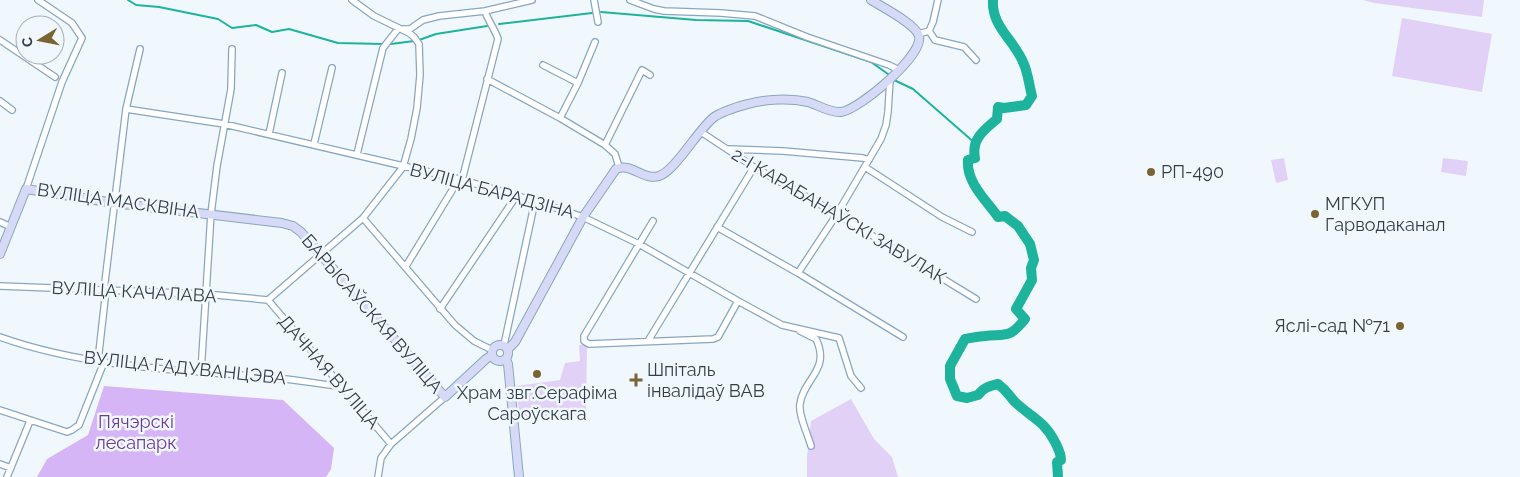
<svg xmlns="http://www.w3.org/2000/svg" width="1520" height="477" viewBox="0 0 1520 477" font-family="Raleway,sans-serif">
<rect width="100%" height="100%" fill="#f1f8fd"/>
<path fill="#e2d1f7" d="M1363,0h121l-2,17 -108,-14z
M1402,18l90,16 -10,58 -90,-16z
M1284,158l4,22 -12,3 -5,-23z
M1443,158l25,3 -2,15 -25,-4z
M579,345h8l-1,69 -66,6 -4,-34 44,-6 5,-17 15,-2z
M851,399l23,40 18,18 6,20h-91v-20l4,-36z"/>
<path fill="#d5b5f6" d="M104,386l179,14 51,48 -3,21 -5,8h-289l10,-18 41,-24z"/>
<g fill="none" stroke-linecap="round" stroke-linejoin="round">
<path stroke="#1db39d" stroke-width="2" d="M128,0l8,5 23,2 59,12 14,9 24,-3 16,7 17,-3 49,14 45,1
M601,12l95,8 52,1 123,41 17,12
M499,24l93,-11
M419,40l17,-6 51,-8
M391,44l23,-3
M894,80l19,9 63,55"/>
<path stroke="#1db39d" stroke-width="10" d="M993,0c-2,26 21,40 30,62 5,10 6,23 9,34l-6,9 -22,3 -6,-1 -1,12c-13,11 -26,20 -22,39l-7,2c-2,22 18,40 30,57l7,-1 13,10 12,18 4,16 -3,8 1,12 -16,29 9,10c-15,19 -18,15 -40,17 -6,0 -13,2 -20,3l-15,27v13l7,17 10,2 11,-3c5,-7 11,-9 20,-11 8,6 10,10 16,17 16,16 29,18 41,41 3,6 6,11 6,18l-4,2 1,15"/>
<g stroke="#88a6bf" stroke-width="8">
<path id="minor" d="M594,0l4,22
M630,0l24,9 10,2 57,2 34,3 52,21 82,28 10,5
M403,29h7l13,-9 16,-4 46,-5 47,-11
M929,31l6,9 29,7 12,13
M918,34l11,-3 4,-9 5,-22
M0,40l55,37
M543,65l35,18
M487,79l73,39 45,27 10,9 4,13
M0,101l12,9
M126,109l98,15 235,55 76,22 48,16 56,27 99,57 44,24 57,13 12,38 10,12
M560,118l18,-35 17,-41
M701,132l53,35 83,47 139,85
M269,134l13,-61
M314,144l18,-76
M605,145l37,-75 8,5
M729,149l54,2 80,7 6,2
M357,154l26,-106 15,-19
M865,167l77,50 30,15
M462,180l36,-141c-3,-10 -10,-18 -13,-28
M26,189l36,-107 20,-44 -10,-15 -34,-23
M363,218l92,107 19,16 18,9
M653,221l-69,115v5l5,3 124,-5 5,-2 20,-36
M0,222l11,5
M717,227l81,46 105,64
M406,266l53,-87
M798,273l39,-59 44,-75 5,-14 2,-13 2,-33
M0,286l206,8 62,6
M104,290l22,-181 14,-60
M268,300l95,-82 40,-51 8,-28 6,-31 3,-33 -1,-31 -5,-7 -5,-4 -35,-17 -22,-16
M268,300l123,144
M440,309l77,-114
M800,331l16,8c15,31 -13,40 -16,65 -2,10 8,31 11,42
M0,337c82,29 170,33 256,39 29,2 58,7 87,11
M648,341l106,-174
M504,345l31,-144
M98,361l8,-71
M201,372l10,-158 6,-48 14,-77 1,-40
M0,410l67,22 5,-2 7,-5 25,-63
M0,464l11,4
M7,477l23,-56
M378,477l3,-19 10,-14 54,-47"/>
</g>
<g stroke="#88a6bf" stroke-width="10">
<path id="secondary" d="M0,254l26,-65 88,14 168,20 11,3 8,6 144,165 41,-38 6,-4
M492 353a8 8 0 1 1 16 0a8 8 0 1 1-16 0Z
M508,349l7,-7 68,-125 33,-48c14,-7 28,12 43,7 16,-5 39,-46 54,-58 9,-7 24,-11 35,-14 18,-5 42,-6 60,-2 10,3 22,11 33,10 18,-2 83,-57 78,-76 -3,-12 -37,-29 -48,-36
M506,359l2,5 11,113"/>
</g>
<use href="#minor" stroke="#fff" stroke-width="5.5"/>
<use href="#secondary" stroke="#d6daf6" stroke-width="8"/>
</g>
<g fill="#7b6434" stroke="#f1f8fd" stroke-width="2">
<circle cx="1151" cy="172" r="5"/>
<circle cx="1315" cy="214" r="5"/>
<circle cx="1400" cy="326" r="5"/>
<circle cx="537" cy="374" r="5"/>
<path d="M633.5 372.5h5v5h5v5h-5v5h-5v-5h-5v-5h5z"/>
</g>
<g text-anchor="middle" stroke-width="5" stroke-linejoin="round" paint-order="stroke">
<g font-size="18" fill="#323f49" stroke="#f1f8fd" text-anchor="start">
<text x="1161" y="178">РП-490</text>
<text x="1325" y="210">МГКУП<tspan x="1325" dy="21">Гарводаканал</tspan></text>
<text x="1390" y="332" text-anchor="end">Яслі-сад №71</text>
<text x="647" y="376">Шпіталь<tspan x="647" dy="21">інвалідаў ВАВ</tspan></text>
<text x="537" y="399" text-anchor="middle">Храм звг.Серафіма<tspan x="537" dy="21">Сароўскага</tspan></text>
</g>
<g font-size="18" fill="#323f49" stroke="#f1f8fd">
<text transform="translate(492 191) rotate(15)" y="6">ВУЛІЦА БАРАДЗІНА</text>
<text transform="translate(118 201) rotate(8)" y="6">ВУЛІЦА МАСКВІНА</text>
<text transform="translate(839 216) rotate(31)" y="6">2-І КАРАБАНАЎСКІ ЗАВУЛАК</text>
<text transform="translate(134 292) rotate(3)" y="6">ВУЛІЦА КАЧАЛАВА</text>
<text transform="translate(372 314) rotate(49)" y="6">БАРЫСАЎСКАЯ ВУЛІЦА</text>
<text transform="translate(185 368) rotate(6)" y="6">ВУЛІЦА ГАДУВАНЦЭВА</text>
<text transform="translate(329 372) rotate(49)" y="6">ДАЧНАЯ ВУЛІЦА</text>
</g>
<g font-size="18" fill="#6c3997" stroke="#f1f8fd">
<text x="136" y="428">Пячэрскі<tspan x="136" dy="21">лесапарк</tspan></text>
</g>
</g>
<g transform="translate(40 40) rotate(260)"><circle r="24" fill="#f1f8fd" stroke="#a5aeb5"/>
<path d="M0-4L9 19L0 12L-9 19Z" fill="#7b6434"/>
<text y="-8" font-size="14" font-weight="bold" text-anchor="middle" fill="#323f49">С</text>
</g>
</svg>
